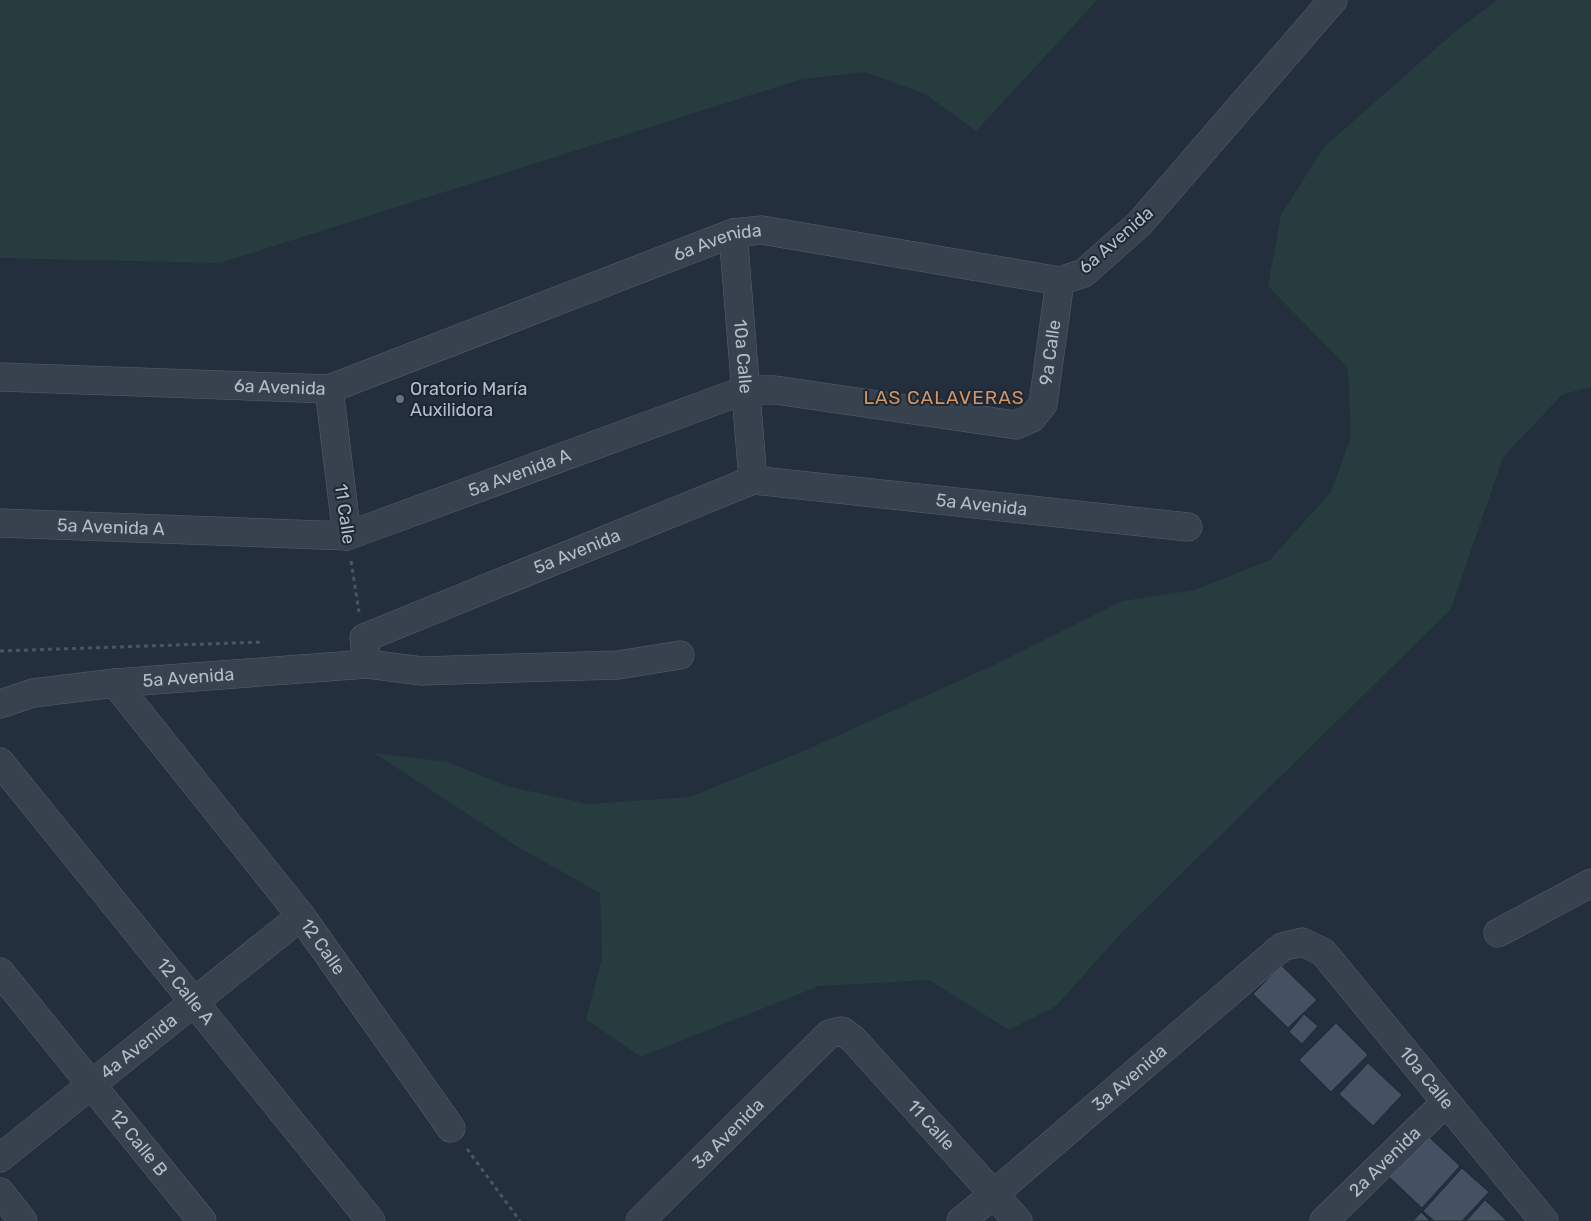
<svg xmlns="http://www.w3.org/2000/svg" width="1591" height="1221" viewBox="0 0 1591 1221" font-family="Rubik,sans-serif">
<rect width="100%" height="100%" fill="#242f3e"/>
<path fill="#263c3f" d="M0,0h1097l-121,131 -51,-37 -60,-22 -63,7 -582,184 -220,-5z
M1498,0h93v387l-28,7 -60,63 -52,152 -328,322 -67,75 -47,24 -80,-50 -110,6 -178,71 -55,-38 16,-61 -2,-65 -82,-46 -144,-94 74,9 58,24 83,18 101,-7 116,-47 188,-85 128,-64 73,-11 75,-30 61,-68 20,-55 -3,-69 -80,-82 13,-71 43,-68 134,-118z"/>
<path fill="#455162" stroke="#1f2835" d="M1281,965l36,35 -29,28 -35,-34z
M1304,1014l14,12 -16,18 -13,-12z
M1336,1023l32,32 -37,37 -32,-32z
M1368,1063l34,32 -29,31 -34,-32z
M1427,1135l33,31 -38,42 -34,-32z
M1462,1168l27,24 -27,29h-28l-11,-10z
M1485,1200l21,20 -1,1h-39z
M1421,1212l9,9h-17z"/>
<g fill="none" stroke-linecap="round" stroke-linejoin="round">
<g stroke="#565f6c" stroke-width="29">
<g id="minor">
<path id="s1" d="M733,233l20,247"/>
<path id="s2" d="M0,377l329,12 404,-156 29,-3 298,51 24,-8 56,-50 193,-223"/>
<path d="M329,389l18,147"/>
<path id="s3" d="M0,523l347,13 398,-146h30l241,35 16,-7 11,-14 17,-123"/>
<path id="s4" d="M367,664l-3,-26 389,-158 435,47"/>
<path id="s5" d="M115,683l186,233 150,212"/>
<path id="s6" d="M0,704l33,-11 82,-10 252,-19 55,7 196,-6 62,-10"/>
<path id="s7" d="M0,762l371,459"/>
<path d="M1498,933l93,-50"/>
<path id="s8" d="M0,972l202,249"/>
<path id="s9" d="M0,1158l301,-242"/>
<path d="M0,1192l23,29"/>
<path id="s10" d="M640,1221l189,-187 13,-3 11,8 165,182"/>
<path id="s11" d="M961,1221l33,-27 288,-247 20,-5 21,10 221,269"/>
<path id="s12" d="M1324,1221l122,-119"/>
</g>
</g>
<path stroke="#44595c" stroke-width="3" stroke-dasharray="4 4" stroke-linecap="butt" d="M351,561l8,51
M0,651l264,-9
M467,1149l53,72"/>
<use href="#minor" stroke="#38414e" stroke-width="28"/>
</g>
<circle fill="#6b7280" stroke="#1d2633" stroke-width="2" cx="400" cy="399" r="5"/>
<g text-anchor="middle" stroke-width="4" stroke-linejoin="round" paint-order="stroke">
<g font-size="18" fill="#b4bcc9" stroke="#1d2633">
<text transform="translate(1116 240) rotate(-41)" y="6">6a Avenida</text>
<text dy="6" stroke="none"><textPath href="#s2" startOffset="745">6a Avenida</textPath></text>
<text dy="6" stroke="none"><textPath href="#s3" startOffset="1132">9a Calle</textPath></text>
<text dy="6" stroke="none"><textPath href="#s1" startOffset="124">10a Calle</textPath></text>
<text dy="6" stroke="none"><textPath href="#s2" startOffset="280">6a Avenida</textPath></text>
<text dy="6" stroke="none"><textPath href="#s3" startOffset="531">5a Avenida A</textPath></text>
<text dy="6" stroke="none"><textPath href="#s4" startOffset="676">5a Avenida</textPath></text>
<text transform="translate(345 514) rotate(82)" y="6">11 Calle</text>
<text dy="6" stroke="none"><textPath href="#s3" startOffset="111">5a Avenida A</textPath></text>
<text dy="6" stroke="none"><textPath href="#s4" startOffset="256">5a Avenida</textPath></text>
<text dy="6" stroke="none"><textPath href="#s6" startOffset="191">5a Avenida</textPath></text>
<text dy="6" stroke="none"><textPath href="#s5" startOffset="336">12 Calle</textPath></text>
<text dy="6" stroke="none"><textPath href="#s7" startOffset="295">12 Calle A</textPath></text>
<text dy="6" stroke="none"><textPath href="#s9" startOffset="178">4a Avenida</textPath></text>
<text dy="6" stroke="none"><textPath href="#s11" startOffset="221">3a Avenida</textPath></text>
<text dy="6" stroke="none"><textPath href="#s11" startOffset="629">10a Calle</textPath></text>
<text dy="6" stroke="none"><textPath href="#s10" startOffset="409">11 Calle</textPath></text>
<text dy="6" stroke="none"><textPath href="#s10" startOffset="124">3a Avenida</textPath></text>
<text dy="6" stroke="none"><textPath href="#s8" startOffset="220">12 Calle B</textPath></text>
<text dy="6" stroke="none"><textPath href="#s12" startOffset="85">2a Avenida</textPath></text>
</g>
<g font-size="18" fill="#b4bcc9" stroke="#1d2633" text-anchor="start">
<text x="410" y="395">Oratorio María<tspan x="410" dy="21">Auxilidora</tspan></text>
</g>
<g font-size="19" letter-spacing="1" fill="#d59563" stroke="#1d2633">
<text x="944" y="404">LAS CALAVERAS</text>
</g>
</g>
</svg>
